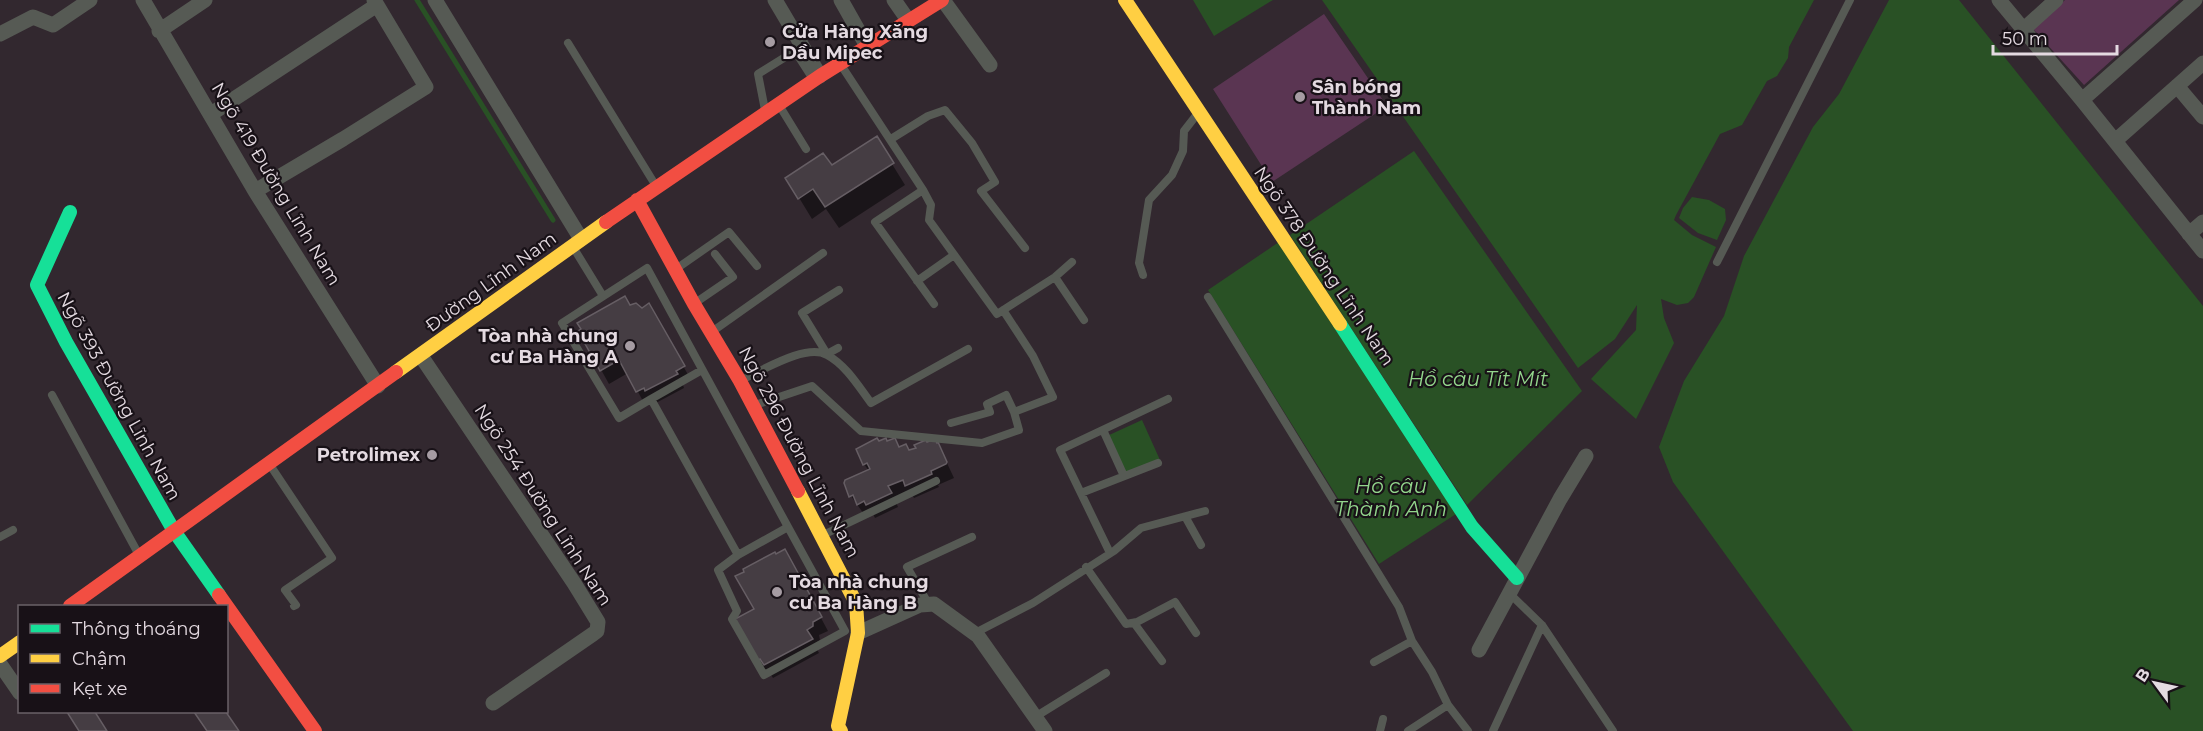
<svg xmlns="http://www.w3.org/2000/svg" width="2203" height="731" viewBox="0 0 2203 731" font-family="Montserrat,sans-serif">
<rect width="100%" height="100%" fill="#32282f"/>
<path fill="#5a3552" d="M2065,0h114l-95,85 -51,-56z
M1324,14l63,92 -115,76 -59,-93z"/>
<path fill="#295125" d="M1193,0h80l-59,36z
M1322,0h492l-25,47 -1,11 -11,18 -10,5 -25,44 -22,9 -44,81 -2,5 18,15 24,12 -22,50 -6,6 -11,2 -16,-6 3,19 10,25 -38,76 -45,-40 45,-49 1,-25 -22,34 -37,29z
M1889,0h70l244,306v425h-350l-180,-249 -14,-35 25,-66 40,-65 20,-60 69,-129 26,-33z
M1414,151l168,240 -115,114 -177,-270z
M1692,197l17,3 16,9 1,11 -9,20 -19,-7 -19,-15 4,-10z
M1279,242l177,272 -77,50 -171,-274z
M1142,420l18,40 -34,14 -19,-38z"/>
<path fill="#0007" d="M892,164l13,21 -66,43 -13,-19 -14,10 -25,-41 44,-11z
M649,305l42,75 -8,5 1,3 -30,16 -1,-3 -8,4 -17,-32 -19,11 -29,-52 49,-25 12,3z
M878,443l31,9 29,-8 16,34 -16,7 1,2 -25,11 -3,-5 -16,7 3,7 -23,11 -2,-4 -7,3 -15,-21 18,-25 -5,-7z
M792,564l36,67 -9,4 1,5 -6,4 5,9 -46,25 -4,-6 -3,1 -8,-13 -2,-51z"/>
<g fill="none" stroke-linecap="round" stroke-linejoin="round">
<path stroke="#295125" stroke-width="5" d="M417,0l136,220"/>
</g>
<path fill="#453d43" stroke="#665e64" stroke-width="1.5" d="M877,136l17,27 -69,44 -12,-18 -15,10 -13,-21 38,-25 9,12z
M625,296l5,9 6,-2 6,5 7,-5 36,63 -9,5 2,3 -33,17 -1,-3 -8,4 -17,-32 -19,11 -22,-40 3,-2 -4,-6z
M877,438l2,3 7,-3 1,3 8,-3 4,9 7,-3 3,6 7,-2 -2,-3 12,-5 1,2 8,-3 2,4 1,-1 9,20 -1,2 -15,7 1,3 -27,12 -2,-6 -15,6 4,7 -26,12 -2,-4 -7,4 -4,-10 -4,2 -5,-14 1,-3 25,-11 -3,-6 -4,2 -7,-16z
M785,549l37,68 -9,5v4l-6,4 6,9 -49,26 -4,-6 -3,2 -22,-42 19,-10 -19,-33 9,-4 -1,-3 32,-17 1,2z
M67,712h28l12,19h-28z
M194,712h32l13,19h-32z"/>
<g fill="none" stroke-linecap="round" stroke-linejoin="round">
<path stroke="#565a54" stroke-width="8" d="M568,43l88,143
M841,65l82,125 8,15 -2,15 68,94 58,-37 17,-15
M779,105l27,44
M765,110l-7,-36 37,-23 18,28
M891,139l37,-23 17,-6 27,33 23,39 -14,9 44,57
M923,190l-48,32 59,82
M573,247l30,49
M1717,262l133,-262
M676,269l53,-37 28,34
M1143,275l-4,-12 10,-63 23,-25 11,-24 1,-20 14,-18
M1055,277l29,43
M917,281l37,-26
M1208,297l191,310 13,34 20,31 16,33 -40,26
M695,303l38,-26 -18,-23
M713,331l110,-78
M838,348l-11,6 -25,-41 37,-23
M702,370l-51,29 87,156
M741,380c21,-9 65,-37 86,-25 19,10 32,32 44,48l97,-54
M52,395l87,160
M651,399l-32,19 -57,-95 85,-55 141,259
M755,405l57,-19 49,45 121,12 37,-13 -5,-18 39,-15 -20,-41 -30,-46
M951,423l39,-11 -3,-8 19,-9 8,17
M1103,430l21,46
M270,465l62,93 -47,32 11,15 -2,1
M1081,493l77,-30
M1186,518l15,27
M788,527l57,104 -81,44 -32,-56 5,-8 -19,-41 20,-15z
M823,535l113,-54
M0,537l13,-7
M1110,553l-50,-103 108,-51
M1086,567l40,57 11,-2 38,-20 21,31
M1509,593l33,32 71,106
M928,603l-21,-36 65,-30
M1134,623l28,38
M975,633l58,-30 81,-52 27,-23 64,-17
M1374,662l38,-21
M1448,705l20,26
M1035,717l71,-44
M1380,731l3,-12
M1493,731l49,-106"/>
<path stroke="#565a54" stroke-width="15" d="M143,0l112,191 123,195
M435,0l146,239
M775,0l45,76
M841,0l26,46
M894,0l14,20
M943,0l47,65
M1999,0l83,100 121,151
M2024,29l32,-29
M159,31l46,-31
M0,34l33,-17 20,8 37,-25
M2177,86l26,31
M2082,100l113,-100
M211,114l166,-109
M2115,141l88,-78
M255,191l88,-52 83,-52 -52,-87
M2189,234l14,-12
M421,356l153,227 24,39 -1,9 -4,3 -100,69
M858,633l62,-28 14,-1 44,32 67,95
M1479,650l81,-151 26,-43
M0,664l20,29"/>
<path stroke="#16e098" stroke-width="14" d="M70,212l-33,73 29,57 108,189 45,64
M1340,324l132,203 45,51"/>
<path stroke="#ffcf43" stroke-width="14" d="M1125,0l215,324
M396,372l210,-150
M798,491l58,112 2,30 -20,93 3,5
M0,656l20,-14"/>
<path stroke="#f24e42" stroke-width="14" d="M637,200l57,104 46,77 58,110
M606,222l214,-146 122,-76
M219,595l96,136
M70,606l326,-234"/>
</g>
<g fill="#a69ca3" stroke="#181117" stroke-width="2">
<circle cx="770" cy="42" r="6"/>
<circle cx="1300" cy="97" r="6"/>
<circle cx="630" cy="346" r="6"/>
<circle cx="432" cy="455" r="6"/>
<circle cx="777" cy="592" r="6"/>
</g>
<g text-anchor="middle" stroke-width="4.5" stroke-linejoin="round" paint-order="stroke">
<g font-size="18" font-weight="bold" fill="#e4dae1" stroke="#181117" text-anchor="start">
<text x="782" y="38">Cửa Hàng Xăng<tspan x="782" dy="21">Dầu Mipec</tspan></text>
<text x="1312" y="93">Sân bóng<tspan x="1312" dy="21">Thành Nam</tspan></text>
<text x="618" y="342" text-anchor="end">Tòa nhà chung<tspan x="618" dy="21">cư Ba Hàng A</tspan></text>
<text x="420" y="461" text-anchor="end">Petrolimex</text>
<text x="789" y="588">Tòa nhà chung<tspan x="789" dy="21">cư Ba Hàng B</tspan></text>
</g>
<g font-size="18" fill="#e4dae1" stroke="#181117">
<text transform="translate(276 184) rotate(59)" y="6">Ngõ 419 Đường Lĩnh Nam</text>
<text transform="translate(1324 266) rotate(56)" y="6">Ngõ 378 Đường Lĩnh Nam</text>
<text transform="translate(491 282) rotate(-36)" y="6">Đường Lĩnh Nam</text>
<text transform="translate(119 396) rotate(61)" y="6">Ngõ 393 Đường Lĩnh Nam</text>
<text transform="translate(799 452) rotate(62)" y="6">Ngõ 296 Đường Lĩnh Nam</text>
<text transform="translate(543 505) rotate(57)" y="6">Ngõ 254 Đường Lĩnh Nam</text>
</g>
<g font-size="20" font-style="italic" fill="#93d68c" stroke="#181117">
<text x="1478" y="386">Hồ câu Tít Mít</text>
<text x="1391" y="493">Hồ câu<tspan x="1391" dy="23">Thành Anh</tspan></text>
</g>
</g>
<rect x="18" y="605" width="210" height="108" fill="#181117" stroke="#6a6168" stroke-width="1.5"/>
<rect x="30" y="624" width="30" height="9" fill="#16e098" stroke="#6a6168" stroke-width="1.5"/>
<text x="72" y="635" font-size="18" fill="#e4dae1">Thông thoáng</text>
<rect x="30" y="654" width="30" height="9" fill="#ffcf43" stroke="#6a6168" stroke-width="1.5"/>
<text x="72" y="665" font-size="18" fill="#e4dae1">Chậm</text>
<rect x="30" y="684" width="30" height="9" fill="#f24e42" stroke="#6a6168" stroke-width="1.5"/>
<text x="72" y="695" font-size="18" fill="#e4dae1">Kẹt xe</text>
<g transform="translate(2155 683) rotate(303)" stroke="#181117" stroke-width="4.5" paint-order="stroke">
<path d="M0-4.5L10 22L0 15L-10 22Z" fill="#e4dae1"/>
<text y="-9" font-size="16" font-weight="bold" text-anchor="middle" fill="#e4dae1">B</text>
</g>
<path d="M1993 45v9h124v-9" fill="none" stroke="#e4dae1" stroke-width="3"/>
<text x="2002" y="45" font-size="18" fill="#e4dae1" stroke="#181117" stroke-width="4.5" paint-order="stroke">50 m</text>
</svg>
